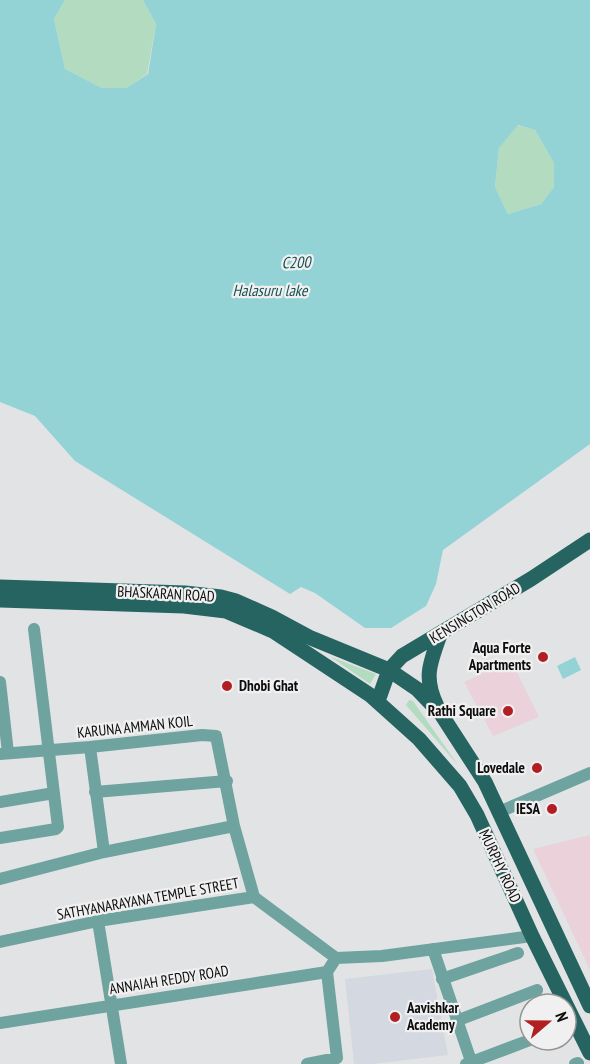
<svg xmlns="http://www.w3.org/2000/svg" width="590" height="1064" viewBox="0 0 590 1064" font-family="'PT Sans Narrow',sans-serif">
<rect width="100%" height="100%" fill="#e2e3e4"/>
<path fill="#ebd2da" d="M511,660l28,57 -46,19 -29,-54z
M590,835v135l-57,-121z"/>
<path fill="#d4d8e0" d="M432,969l16,86 -75,9h-19l-9,-85z"/>
<path fill="#b3dbc0" d="M65,0h78l13,24 -9,50 -21,14h-24l-37,-19 -11,-50z
M517,125l18,5 19,33v24l-13,17 -33,10 -13,-27 4,-39z
M331,657l45,17 -6,10z
M409,700l4,1 45,64 -52,-60z"/>
<path fill="#93d3d6" fill-rule="evenodd" d="M0,0h65l-11,19 11,50 37,19h24l22,-14 8,-50 -13,-24h447v444l-147,106 -7,34 -10,22 -35,22h-26l-50,-35 -14,-6 -11,7 -215,-133 -40,-45 -35,-14zM518,125l17,5 19,33v24l-13,17 -33,10 -13,-27 4,-39z
M575,657l6,13 -18,9 -6,-13z"/>
<g fill="none" stroke-linecap="round" stroke-linejoin="round">
<path stroke="#6ea39f" stroke-width="12" d="M0,682l8,71
M90,747l14,105
M0,754l90,-7 112,-12 14,1 18,90 20,71
M95,792l132,-11
M0,802l54,-9
M499,812l91,-39
M0,838l56,-9 2,-2 -24,-198
M0,879l104,-27 130,-26
M98,921l23,143
M0,942l98,-21 156,-24 82,61 46,-2 150,-20
M433,949l39,115
M442,979l76,-26
M456,1021l81,-31
M0,1023l327,-51 9,-14
M307,1064l30,-6 -10,-86
M466,1064l64,-24
M575,1064l3,-1"/>
<path stroke="#266461" stroke-width="15" d="M0,587l185,6 36,4 15,4 36,16 39,21 78,32 28,19 24,25 44,68 105,224
M0,600l184,6 42,5 47,20 97,64 49,44 41,47 17,29 55,121 58,117
M378,701l11,-31 13,-14 129,-77 59,-39
M437,706c-14,-28 -7,-43 3,-71"/>
</g>
<g fill="#b11f23" stroke="#f0f0f1" stroke-width="2">
<circle cx="543" cy="657" r="6"/>
<circle cx="227" cy="686" r="6"/>
<circle cx="508" cy="711" r="6"/>
<circle cx="537" cy="768" r="6"/>
<circle cx="552" cy="809" r="6"/>
<circle cx="395" cy="1017" r="6"/>
</g>
<g text-anchor="middle" stroke-width="4.5" stroke-linejoin="round" paint-order="stroke">
<g font-size="15" fill="#0d0d0e" stroke="#f0f0f1">
<text transform="translate(166 594) rotate(3)" y="5">BHASKARAN ROAD</text>
<text transform="translate(475 613) rotate(-31)" y="5">KENSINGTON ROAD</text>
<text transform="translate(135 727) rotate(-6)" y="5">KARUNA AMMAN KOIL</text>
<text transform="translate(500 866) rotate(65)" y="5">MURPHY ROAD</text>
<text transform="translate(148 899) rotate(-10)" y="5">SATHYANARAYANA TEMPLE STREET</text>
<text transform="translate(169 980) rotate(-9)" y="5">ANNAIAH REDDY ROAD</text>
</g>
<g font-size="15" font-weight="bold" fill="#0d0d0e" stroke="#f0f0f1" text-anchor="end">
<text x="531" y="653">Aqua Forte<tspan x="531" dy="17">Apartments</tspan></text>
<text x="239" y="691" text-anchor="start">Dhobi Ghat</text>
<text x="496" y="716">Rathi Square</text>
<text x="525" y="773">Lovedale</text>
<text x="540" y="814">IESA</text>
<text x="407" y="1013" text-anchor="start">Aavishkar<tspan x="407" dy="17">Academy</tspan></text>
</g>
<g font-size="16" font-style="italic" fill="#195153" stroke="#f0f0f1">
<text transform="translate(296 262) rotate(-2)" y="6">C200</text>
<text x="270" y="296">Halasuru lake</text>
</g>
</g>
<g transform="translate(548 1022) rotate(70)"><circle r="28" fill="#f0f0f1" stroke="#959596" stroke-width="1.5"/>
<path d="M0-4.5L10 22L0 15L-10 22Z" fill="#b11f23"/>
<text y="-9" font-size="16" font-weight="bold" text-anchor="middle" fill="#0d0d0e">N</text>
</g>
</svg>
